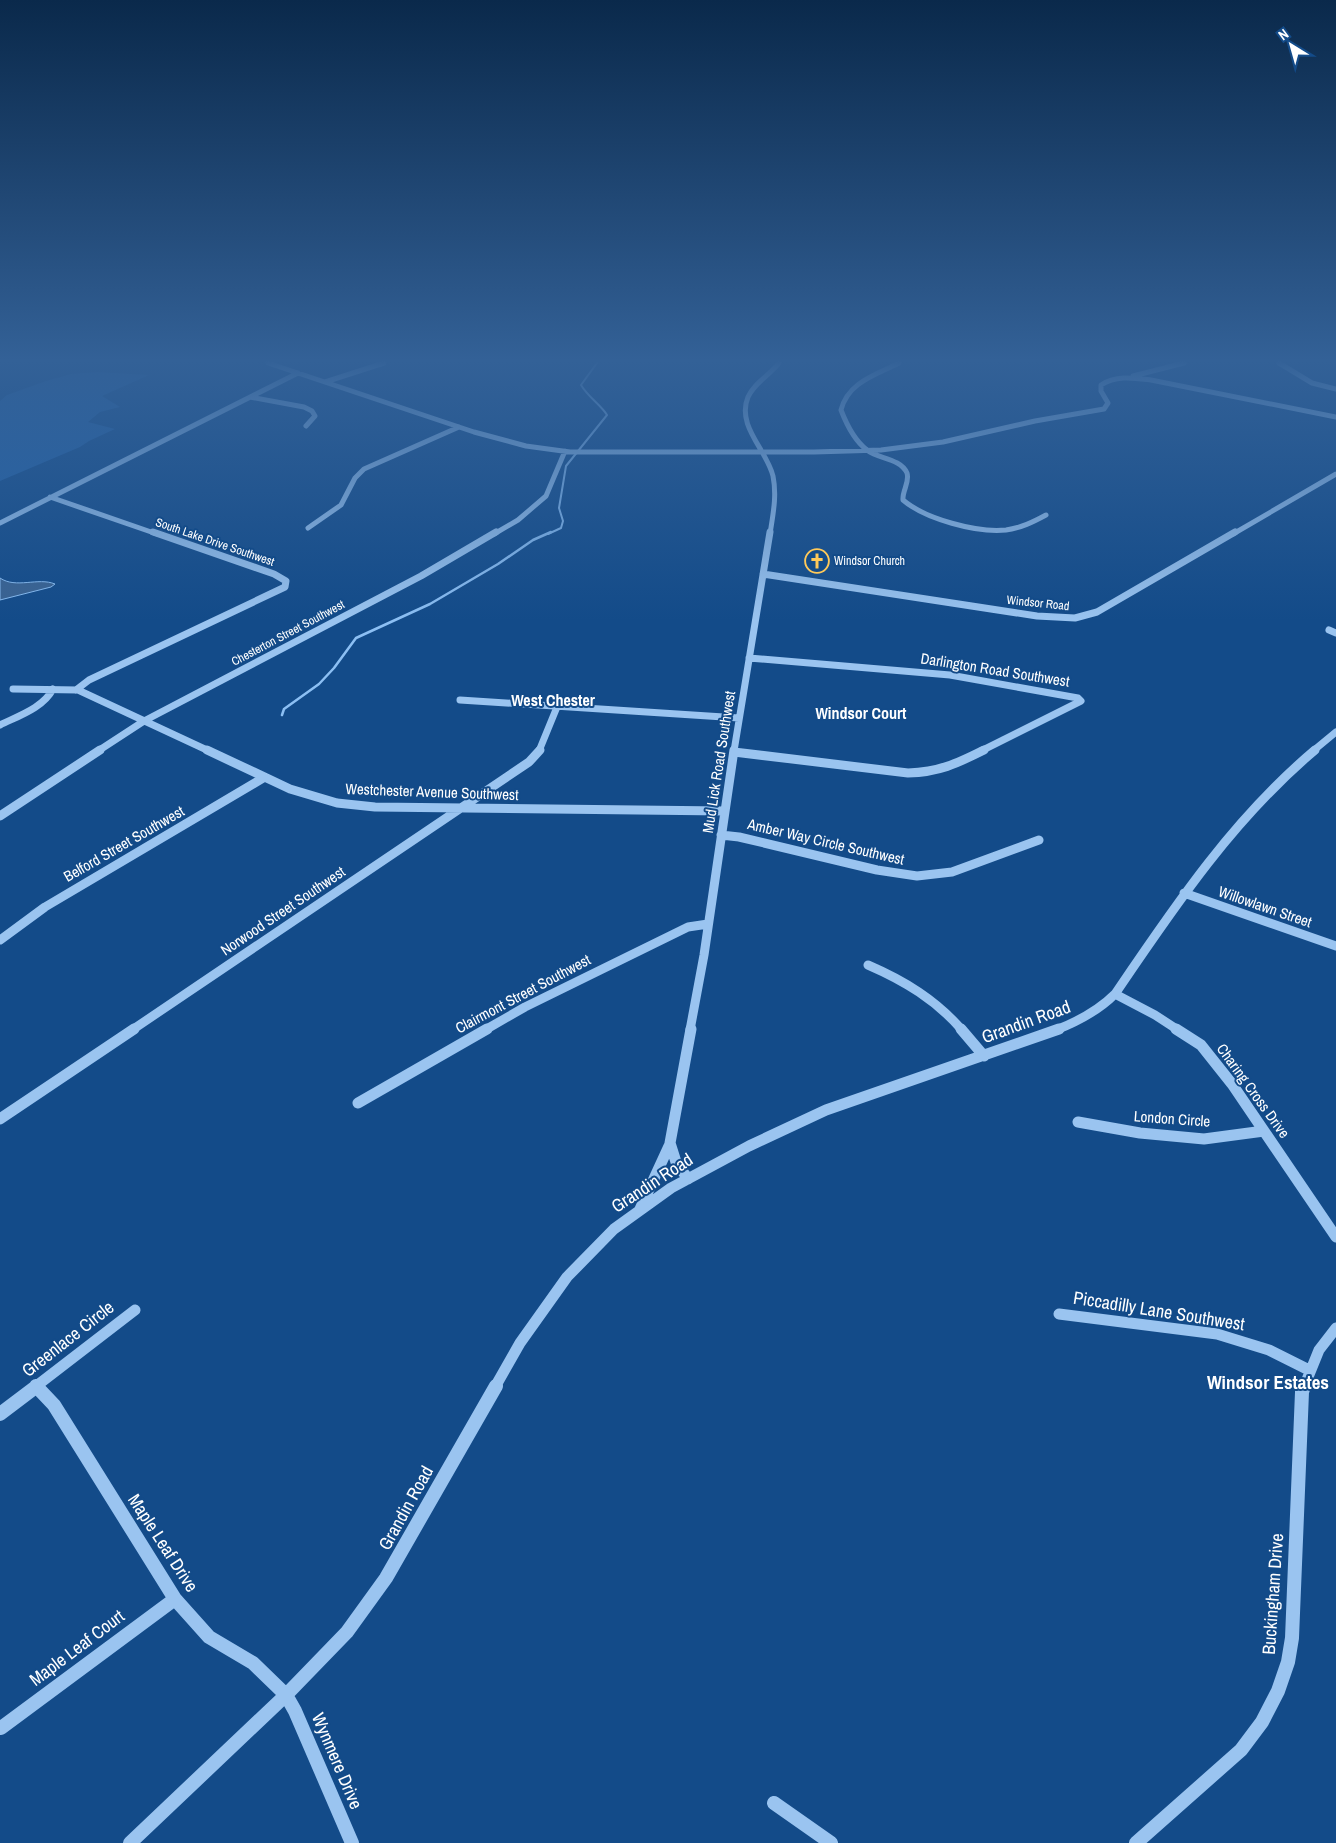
<svg xmlns="http://www.w3.org/2000/svg" width="1336" height="1843" viewBox="0 0 1336 1843" font-family="'Archivo Narrow',sans-serif">
<rect width="100%" height="100%" fill="#134b89"/>
<path fill="#2262a8" d="M97,372l52,3 -47,21 18,11 -20,5 -12,10 27,7 -26,12 -9,6 -80,34v-80l7,-6 39,-14 25,-7z"/>
<path fill="#3a6392" stroke="#8cbff3" d="M0,578c16,11 38,-1 55,6l-4,3 -51,13z"/>
<g fill="none" stroke-linecap="round" stroke-linejoin="round">
<path stroke="#8cbff3" stroke-width="2" d="M548,534l13,-6 2,-7 -4,-13 7,-42 41,-51c-6,-10 -19,-18 -26,-30l16,-22"/>
<path stroke="#8cbff3" stroke-width="2.5" d="M282,715l2,-6 35,-25 15,-16 22,-30 74,-34 68,-40 35,-24 18,-8"/>
<path stroke="#9ac4f0" stroke-width="5" d="M268,363l206,69 52,14 44,6h244l67,-2 62,-8 92,-21 69,-12 4,-6 -7,-12v-6c15,-10 33,-7 50,-5l185,37
M899,363c-23,12 -51,19 -58,47 5,13 14,31 26,40 11,9 33,8 40,23 3,9 -5,18 -4,27 22,19 74,33 103,30 15,-2 27,-8 40,-15
M1279,363l33,20 24,6
M1133,376l51,-13
M325,382l59,-19
M250,397l54,10 8,4 3,5 -9,10
M50,497l107,37
M0,523l298,-150
M308,528l33,-23 14,-27 9,-9 95,-42
M494,534l24,-14 28,-24 19,-45
M770,534c3,-20 7,-38 3,-58 -6,-26 -37,-50 -25,-79 6,-14 22,-22 31,-34
M1233,534l103,-60"/>
<path stroke="#9ac4f0" stroke-width="7" d="M763,574l274,42 38,2 22,-6 138,-80
M1329,630l7,3
M749,658l201,17 128,23 3,3 -100,50
M13,689l65,1 131,61
M76,690l13,-10 196,-93 1,-6 -12,-7 -121,-42
M460,700l279,18
M0,725c18,-9 43,-17 53,-36
M98,751l46,-30 277,-145 75,-44
M539,751l18,-44
M734,751l36,-219
M1313,751l23,-19"/>
<path stroke="#9ac4f0" stroke-width="9" d="M207,750l83,39 47,14 38,4 349,4
M734,752l174,21c31,-1 48,-9 76,-23
M0,816l100,-66
M721,835l18,2 138,33 40,6 35,-4 87,-32
M1184,893l152,53
M0,940l45,-33 220,-130
M868,965c37,16 68,35 94,65
M1115,994l40,21 23,15
M132,1030l397,-268 11,-12
M485,1030l40,-23 163,-80 20,-3
M690,1030l14,-75 30,-205
M1056,1030c23,-9 42,-19 59,-36 59,-87 118,-175 200,-244"/>
<path stroke="#9ac4f0" stroke-width="11" d="M961,1029l23,27
M1176,1029l25,16 31,39 104,153
M358,1103l129,-74
M0,1119l134,-90
M1078,1122l62,11 64,6 60,-8
M688,1179l-12,-17 -6,-19 21,-114
M640,1209l29,-63
M1059,1314l158,20 52,16 40,20
M35,1387l100,-77
M495,1387l25,-44 47,-66 47,-48 57,-41 78,-42 77,-36 233,-81
M1304,1387l15,-37 17,-22"/>
<path stroke="#9ac4f0" stroke-width="14" d="M36,1386l18,19 121,194 34,38 44,26 33,32 9,16 57,132
M0,1414l37,-28
M1,1728l174,-129
M774,1803l57,40
M130,1843l156,-148 61,-63 39,-54 110,-192
M1136,1843l105,-93 21,-28 16,-31 10,-29 4,-24 10,-246 2,-6"/>
</g>
<linearGradient id="sky" x2="0" y2="1"><stop stop-color="#0a294b"/><stop offset="0.58" stop-color="#336197"/><stop offset="1" stop-color="#336197" stop-opacity="0"/></linearGradient>
<rect width="1336" height="621" fill="url(#sky)"/>
<defs>
<g id="church-ring" transform="scale(1.25)"><circle r="9.5" fill="#134b89" stroke="#ffc959" stroke-width="1.5"/><path d="M-1.2-6h2.4v3.5h3.3v2.4h-3.3V6h-2.4V-.1h-3.3v-2.4h3.3Z" fill="#ffc959"/></g>
</defs>
<g fill-rule="evenodd">
<use href="#church-ring" x="817" y="561"/>
</g>
<g text-anchor="middle" stroke-width="4" stroke-linejoin="round" paint-order="stroke">
<g font-size="12" fill="#fff" stroke="#134b89">
<text transform="translate(215 542) rotate(19)" y="4">South Lake Drive Southwest</text>
<text transform="translate(1038 603) rotate(6)" y="4">Windsor Road</text>
<text transform="translate(288 633) rotate(-28)" y="4">Chesterton Street Southwest</text>
</g>
<g font-size="12" fill="#fff" stroke="#134b89" text-anchor="start">
<text x="834" y="565">Windsor Church</text>
</g>
<g font-size="15" fill="#fff" stroke="#134b89">
<text transform="translate(995 670) rotate(9)" y="5">Darlington Road Southwest</text>
<text transform="translate(719 762) rotate(-81)" y="5">Mud Lick Road Southwest</text>
<text transform="translate(432 792) rotate(2)" y="5">Westchester Avenue Southwest</text>
<text transform="translate(826 842) rotate(13)" y="5">Amber Way Circle Southwest</text>
<text transform="translate(124 844) rotate(-30)" y="5">Belford Street Southwest</text>
<text transform="translate(1265 907) rotate(19)" y="5">Willowlawn Street</text>
<text transform="translate(283 911) rotate(-34)" y="5">Norwood Street Southwest</text>
<text transform="translate(523 994) rotate(-28)" y="5">Clairmont Street Southwest</text>
<text transform="translate(1253 1091) rotate(54)" y="5">Charing Cross Drive</text>
<text transform="translate(1172 1119) rotate(4)" y="5">London Circle</text>
</g>
<g font-size="16" font-weight="bold" fill="#fff" stroke="#134b89">
<text x="553" y="706">West Chester</text>
<text x="861" y="719">Windsor Court</text>
</g>
<g font-size="18" fill="#fff" stroke="#134b89">
<text transform="translate(1026 1022) rotate(-20)" y="6">Grandin Road</text>
<text transform="translate(652 1183) rotate(-33)" y="6">Grandin Road</text>
<text transform="translate(1159 1311) rotate(9)" y="6">Piccadilly Lane Southwest</text>
<text transform="translate(68 1339) rotate(-38)" y="6">Greenlace Circle</text>
<text transform="translate(406 1508) rotate(-61)" y="6">Grandin Road</text>
<text transform="translate(163 1543) rotate(57)" y="6">Maple Leaf Drive</text>
<text transform="translate(1273 1594) rotate(-86)" y="6">Buckingham Drive</text>
<text transform="translate(77 1648) rotate(-37)" y="6">Maple Leaf Court</text>
<text transform="translate(337 1761) rotate(67)" y="6">Wynmere Drive</text>
</g>
<g font-size="19" font-weight="bold" fill="#fff" stroke="#134b89">
<text x="1268" y="1389">Windsor Estates</text>
</g>
</g>
<g transform="translate(1291 45) rotate(323)" stroke="#134b89" stroke-width="4" paint-order="stroke">
<path d="M0-4L9 19L0 12L-9 19Z" fill="#ffffff"/>
<text y="-8" font-size="14" font-weight="bold" text-anchor="middle" fill="#ffffff">N</text>
</g>
</svg>
